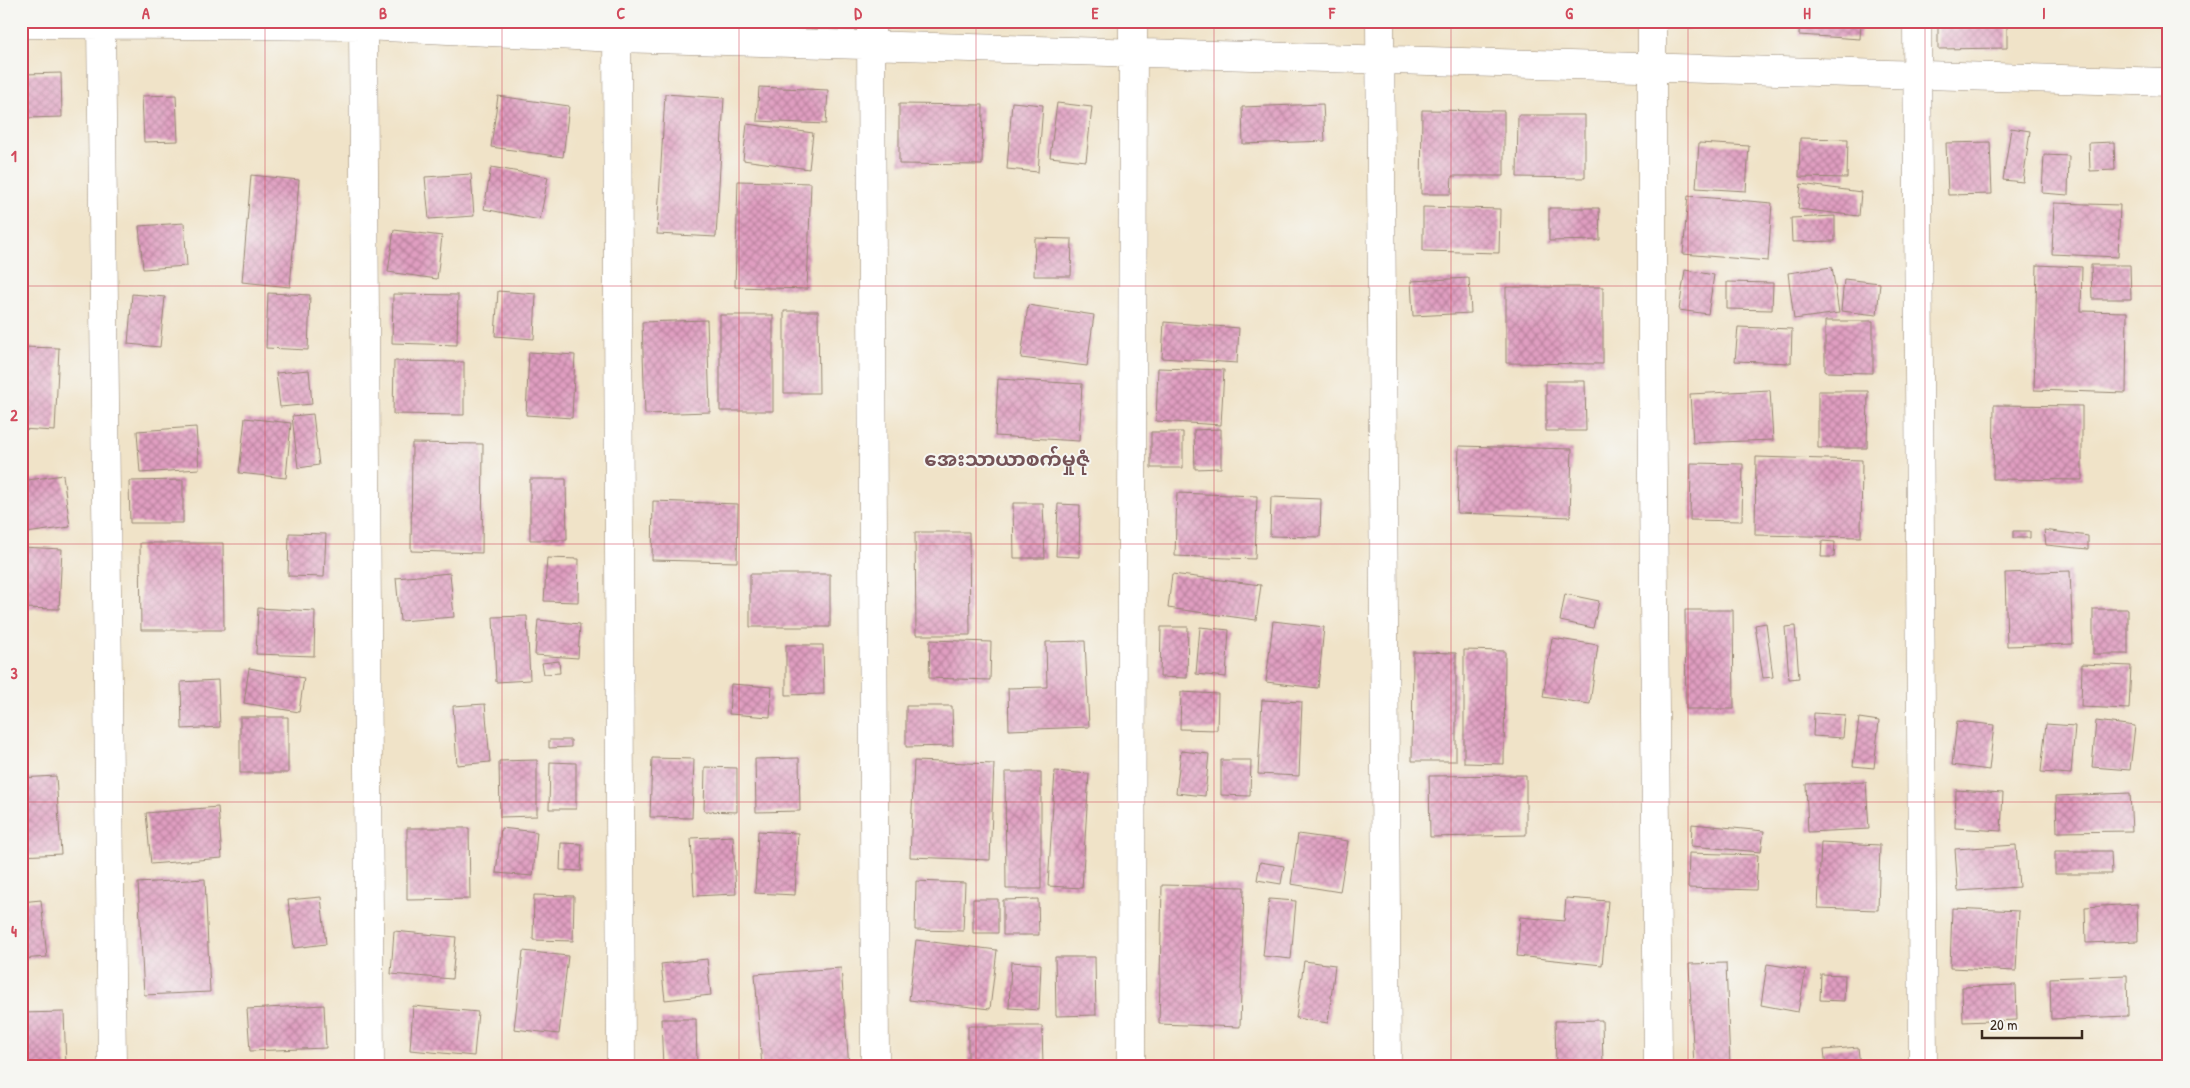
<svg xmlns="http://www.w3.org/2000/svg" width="2190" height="1088" viewBox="0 0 2190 1088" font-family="'Patrick Hand','Noto Sans Myanmar',sans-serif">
<defs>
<pattern id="building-cross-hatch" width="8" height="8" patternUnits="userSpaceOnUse" patternTransform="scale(1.25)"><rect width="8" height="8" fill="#e09ec1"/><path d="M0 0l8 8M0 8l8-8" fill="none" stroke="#b7819c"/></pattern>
</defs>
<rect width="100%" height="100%" fill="#f6f6f2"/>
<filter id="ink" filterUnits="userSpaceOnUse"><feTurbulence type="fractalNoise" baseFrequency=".02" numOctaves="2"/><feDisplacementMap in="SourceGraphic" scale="10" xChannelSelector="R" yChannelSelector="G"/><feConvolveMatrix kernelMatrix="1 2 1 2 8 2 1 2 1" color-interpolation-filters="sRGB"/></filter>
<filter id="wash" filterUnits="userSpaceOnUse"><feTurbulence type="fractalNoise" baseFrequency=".0096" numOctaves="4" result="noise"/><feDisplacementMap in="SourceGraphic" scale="20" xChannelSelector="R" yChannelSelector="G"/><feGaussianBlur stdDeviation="1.12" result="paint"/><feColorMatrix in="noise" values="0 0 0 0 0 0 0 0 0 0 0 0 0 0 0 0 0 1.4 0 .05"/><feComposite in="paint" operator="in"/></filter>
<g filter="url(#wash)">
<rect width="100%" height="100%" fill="#f0e3c8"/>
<g id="blocks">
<path fill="url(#building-cross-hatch)" d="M1541,21h45v4l-45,-2z
M1689,21h47v3l-46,4z
M1800,21h61l-1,18 -61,-4z
M1938,21h69v27l-69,1z
M61,73l1,44 -36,1 -1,-44z
M759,87l69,3 -2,34 -69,-3z
M665,94l59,4 -8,139 -59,-3z
M176,95l2,46 -34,1 -2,-46z
M498,96l71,10 -6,51 -72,-10z
M1012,102l31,3 -5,67 -31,-3z
M1057,103l35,4 -6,54 -36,-4z
M899,104l84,1 -1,60 -83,-1z
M1323,104l2,37 -82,3 -1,-37z
M1422,110l82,1v65h-52l-1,18h-30z
M1518,115h67v63l-68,-1z
M747,124l66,9 -4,36 -66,-9z
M2011,128l19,3 -7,51 -20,-2z
M1800,138l48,1 -1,39 -48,-1z
M1990,142l2,52 -44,1 -2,-52z
M2114,142l1,28 -25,1 -1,-28z
M1699,143l50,3 -3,45 -50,-3z
M2044,155l25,1 -1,39 -26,-2z
M491,167l57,10 -8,43 -56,-11z
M471,174l3,42 -45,3 -4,-42z
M251,175l48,5 -9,107 -48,-5z
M738,181l73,2 -4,106 -72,-2z
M1801,184l60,8 -2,24 -61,-7z
M1688,196l84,7 -4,58 -85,-7z
M2054,203l66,2 -2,52 -66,-3z
M1423,207l77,2 -1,44 -76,-2z
M1549,208h50l1,32 -51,1z
M1835,216v25l-43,1 -1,-24z
M184,223l3,43 -44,3 -4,-43z
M394,230l48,6 -5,43 -49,-7z
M1035,238l37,1 -1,37h-37z
M2037,265l45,2 -1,44 46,1 -1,81 -92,-3z
M2091,265h39l1,34h-39z
M1832,267l7,46 -45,6 -6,-46z
M1685,270l29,5 -6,39 -29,-4z
M1469,278l2,35 -58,3 -2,-35z
M1844,279l36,4 -3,32 -36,-4z
M1727,282l46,1 -1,27 -45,-1z
M1506,287h97v77l-97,-1z
M498,291l38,3 -2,45 -39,-3z
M268,293l42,2 -2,55 -42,-2z
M132,294l33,3 -5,50 -32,-3z
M393,294l65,1 -1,50 -65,-2z
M1028,305l66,10 -7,51 -66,-8z
M784,311h34l1,82h-35z
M720,315h53v96h-53z
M707,320l3,92 -65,2 -3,-92z
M1825,321h48v52l-48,-1z
M1164,322l75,6 -2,35 -75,-5z
M1738,327l54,2 -1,34 -56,-2z
M21,347l38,1 -4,83 -34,-2z
M529,352l46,3 -3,63 -46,-3z
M394,361l70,1v53l-71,-1z
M1158,368l66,2 -3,55 -65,-4z
M309,370l3,34 -32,3 -4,-34z
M998,379l84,5 -3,57 -84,-5z
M1546,381h39l1,50h-40z
M1770,390l3,50 -80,3 -3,-49z
M1818,391h50l-1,57h-49z
M1994,405l88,1v74l-89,-1z
M313,414l6,51 -21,3 -6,-52z
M245,418l46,5 -5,55 -47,-5z
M196,427l3,42 -59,4 -3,-42z
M1221,429v39l-26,1 -1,-39z
M1151,432h32v36h-32z
M412,443l71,1 -1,109 -71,-2z
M1459,446l113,3 -2,68 -113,-4z
M1756,457l106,3 -1,77 -106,-2z
M1691,463l52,1 -1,57 -52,-1z
M63,475l7,52 -44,6 -5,-35v-17z
M530,479h36l1,61h-37z
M183,480v43h-53l-1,-42z
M1177,493l80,3 -2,63 -80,-3z
M1271,497l50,2 -1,38 -50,-1z
M653,501l85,3 -1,58 -85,-2z
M1013,503h30l2,55h-31z
M1058,504l22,1 -1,52 -23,-1z
M2044,530l44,6v13l-42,-4z
M2013,531h17v7h-17z
M915,532h54l1,103h-54z
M289,533l37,1 -2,43 -36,-1z
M1822,541l13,1 -1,15h-13z
M140,543h83l1,87h-83z
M21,547l41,2 -3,60 -38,-1z
M547,558l32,1 -1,43 -34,-1z
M2070,571l3,73 -66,2 -2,-73z
M450,573l4,44 -54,4 -4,-43z
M750,574h80v53h-80z
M1172,574l89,11 -5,35 -88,-12z
M1565,594l34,7 -6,27 -33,-7z
M258,608l57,3 -1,45 -58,-2z
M2093,609h35v45h-35z
M1685,610h48l1,99h-48z
M527,616l3,64 -34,2 -3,-65z
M538,620l42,4 -2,34 -43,-3z
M1273,621l51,6 -6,61 -52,-6z
M1766,623l7,54 -10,1 -8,-53z
M1795,626l4,52 -10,1 -4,-52z
M1161,627h27l-1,51 -27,-1z
M1200,627l29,3 -3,47 -30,-3z
M1552,638l46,7 -8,59 -47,-7z
M930,640l61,2 -1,38 -61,-2z
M1085,641l4,86 -80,3 -1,-42 39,-1 -1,-45z
M786,645h37l1,49 -38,1z
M1464,650l41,1 -1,113 -40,-1z
M1413,652l43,1v108h-44z
M559,661l1,12 -16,1 -2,-11z
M2082,664l49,2 -2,43 -48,-2z
M249,668l55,10 -5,34 -55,-9z
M218,680l2,47 -38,2 -1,-47z
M731,684l41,3 -2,30 -41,-3z
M1181,692l37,2 -1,36 -37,-1z
M1262,700l40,2 -3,74 -41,-2z
M485,704l5,58 -33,3 -4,-59z
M906,706h46l1,40 -47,1z
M1814,713l31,2 -2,23 -30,-2z
M240,717h48v56h-48z
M1859,718l20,3 -5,47 -21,-2z
M1957,721l37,4 -5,45 -37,-5z
M2096,721l39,5 -5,44 -38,-3z
M2046,724l29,2 -4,48 -30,-2z
M549,740h22v7l-22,1z
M1181,751l28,3 -4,42 -29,-3z
M652,758l42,1 -2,59 -42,-1z
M799,758l1,53 -44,1 -1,-53z
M537,760v56l-37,1 -1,-56z
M1221,760h30l-1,36 -29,-1z
M914,761l80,3 -4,96 -80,-3z
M550,762l26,1v46h-27z
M705,767l32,1v44l-33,-1z
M1055,771l34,3 -7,114 -34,-2z
M1005,772h36v117h-35z
M1526,775v60l-96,2 -1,-61z
M56,776l5,78 -40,2v-78z
M1866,782l3,47 -61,3 -2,-48z
M1956,790l47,3 -2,38 -46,-3z
M2130,793l2,38 -75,1 -1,-36z
M218,807l4,51 -71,6 -5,-51z
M1692,824l72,7 -3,21 -70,-6z
M407,828h62l1,71 -63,1z
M501,828l36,4 -4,44 -37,-3z
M758,831l40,2 -3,62 -40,-2z
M1298,834l50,7 -8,51 -49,-8z
M733,836l3,58 -42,2 -3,-58z
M1821,842l59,3 -2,65 -60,-2z
M561,843l21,1 -1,27 -21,-1z
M2016,845l3,42 -61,4 -3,-42z
M2055,851h56l1,23h-57z
M1689,853l69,2 -2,35 -68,-2z
M1260,862l24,4 -3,18 -24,-4z
M205,879l5,113 -66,3 -6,-112z
M916,881l49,2 -2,48 -48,-1z
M1162,885l82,2 -4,140 -81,-3z
M534,895l40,1 -1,45 -40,-1z
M321,897l5,47 -32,4 -6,-48z
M1566,898l42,3 -6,64 -85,-9 3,-39 44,4z
M973,899h25v34h-25z
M1038,899l1,36h-36v-35z
M1269,899l27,2 -5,58 -28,-3z
M41,900l6,57 -26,2v-57z
M2137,904l1,37 -52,2 -1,-36z
M1952,908l67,3 -3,60 -66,-3z
M394,931l62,6 -4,42 -61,-5z
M916,940l81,10 -7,59 -81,-9z
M523,951l45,5 -9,78 -45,-5z
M1055,957h40l1,58 -40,1z
M707,959l4,36 -46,5 -4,-36z
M1304,961l31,4 -7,58 -32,-5z
M1011,962l30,2 -2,46 -30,-2z
M1726,963l4,103 -36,1 -5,-103z
M1767,964l39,6 -8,42 -37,-7z
M841,968l8,99h-87l-7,-93z
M1821,974l24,1 -1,26 -24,-1z
M2127,975l1,41 -77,3 -1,-41z
M2016,985l1,35 -54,2 -1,-35z
M324,1005l2,43 -76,3 -3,-42z
M413,1006l65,6 -4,44 -64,-6z
M64,1012l2,55h-45v-54z
M661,1019h35l1,48h-34z
M1602,1020l1,47h-47l-1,-46z
M968,1026h74l1,41h-75z
M1858,1047l2,20h-34l-2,-17z"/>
</g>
</g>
<g filter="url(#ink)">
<use href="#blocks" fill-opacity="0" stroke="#968673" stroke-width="1"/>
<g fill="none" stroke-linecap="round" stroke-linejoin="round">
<g stroke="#968673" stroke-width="29">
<path id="street" d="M101,21l11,1046
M363,21l7,1046
M617,21l4,1046
M871,21l4,1046
M1380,21l7,1046
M1652,21v340l6,706
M1917,21l6,1046
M21,24l342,2 254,12 1552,44
M1131,1067l2,-1046"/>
</g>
<use href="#street" stroke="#fff" stroke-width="28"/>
</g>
</g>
<path fill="none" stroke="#d1495b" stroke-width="1" stroke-opacity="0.55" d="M265,21v1046M502,21v1046M739,21v1046M976,21v1046M1214,21v1046M1451,21v1046M1688,21v1046M1925,21v1046M21,286h2148M21,544h2148M21,802h2148"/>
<g text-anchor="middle" stroke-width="4" stroke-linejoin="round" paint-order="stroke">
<g font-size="20" font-weight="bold" fill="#755357" stroke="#f6f6f2">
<text x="1007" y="466">အေးသာယာစက်မှုဇုံ</text>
</g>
</g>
<rect width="2190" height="1088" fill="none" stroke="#f6f6f2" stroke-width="55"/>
<path d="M1982 1030v8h100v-8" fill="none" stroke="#3b2a1e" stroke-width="2.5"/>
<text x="1990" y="1030" font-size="15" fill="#3b2a1e" stroke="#f6f6f2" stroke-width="4" paint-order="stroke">20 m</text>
<rect x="28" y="28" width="2134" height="1032" fill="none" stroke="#d1495b" stroke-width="2"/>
<g font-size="16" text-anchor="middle" font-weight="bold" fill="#d1495b">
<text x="146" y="19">A</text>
<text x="383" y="19">B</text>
<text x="621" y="19">C</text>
<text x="858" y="19">D</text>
<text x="1095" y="19">E</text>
<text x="1332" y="19">F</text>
<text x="1569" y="19">G</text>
<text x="1807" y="19">H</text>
<text x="2044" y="19">I</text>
<text x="14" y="162">1</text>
<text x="14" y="421">2</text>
<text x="14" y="679">3</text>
<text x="14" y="937">4</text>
</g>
</svg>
